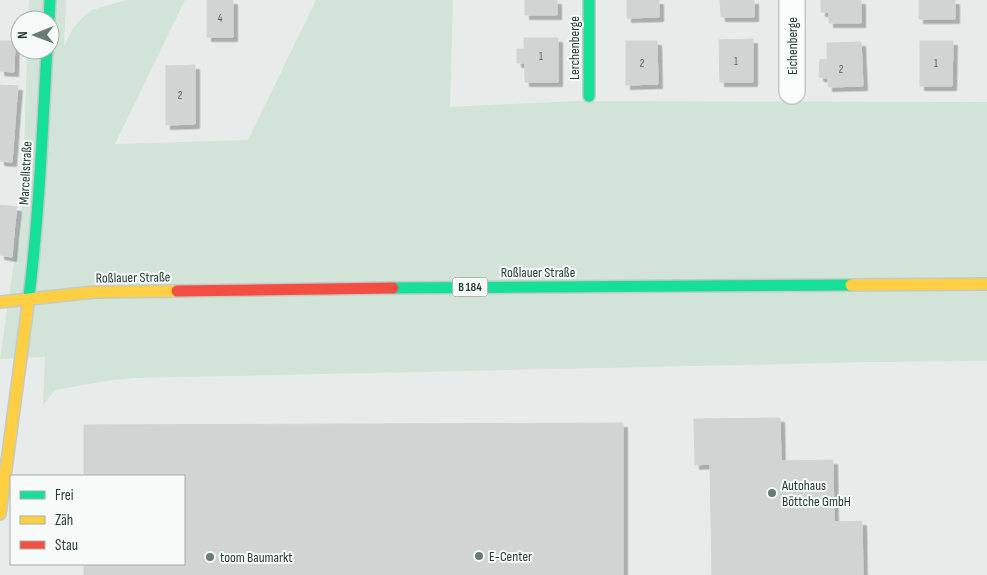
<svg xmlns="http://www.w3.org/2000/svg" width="987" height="575" viewBox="0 0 987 575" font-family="'Sofia Sans Condensed',sans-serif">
<defs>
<filter id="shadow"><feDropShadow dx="4.5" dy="4.5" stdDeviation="0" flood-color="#0004"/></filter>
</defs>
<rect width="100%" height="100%" fill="#e7ecea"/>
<path fill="#d2e3d8" d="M29,0h37l-2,46 8,-16 9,-11 11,-9 34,-10h59l-70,144 133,-4 68,-140h137l-3,107 125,-6 412,1v259l-113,1 -739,16 -23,2 -57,10 -12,15 2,-48 -45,2 23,-160 4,-149h23v-30h-22z"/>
<path fill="#d0d4d3" stroke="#d0d5d3" filter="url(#shadow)" d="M207,0h26v37h-26z
M525,0h32v15h-32z
M627,0h32v17l-32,1z
M720,0h34v17h-33z
M821,0h40v23h-32v-11h-8z
M919,0h36v19h-36z
M524,38h34v44h-33z
M753,39v43h-33l-1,-42z
M0,41h15l-1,31 -14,-1z
M626,41h31l1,43 -32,1z
M920,41h33l-1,45h-32z
M861,42l2,44 -35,1v-9l-9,-1 1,-18 7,1v-17z
M517,49h8v14h-8z
M195,65v59l-29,1v-59z
M0,85l18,1 -2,23 -16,-2z
M0,107l16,2 -2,27 -14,-1z
M0,135l14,1 -2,26 -12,-1z
M0,205l17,2 -3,25 -14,-1z
M0,231l14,1 -2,25 -12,-2z
M780,418l1,43 52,-1 1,62 28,-1 1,54h-151l-2,-111 -15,1 -1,-46z
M623,423v152h-539v-11h100v-88h-100v-51z"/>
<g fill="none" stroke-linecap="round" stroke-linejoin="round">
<g stroke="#c4c9c7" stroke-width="28">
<path id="street" d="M792,91v-91"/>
</g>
<g stroke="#c4cac8" stroke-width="14">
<path id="fast" d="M589,0v96
M49,20l1,-20
M393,288l458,-3
M28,304c11,-84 14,-169 19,-254"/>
</g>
<g stroke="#c4cac8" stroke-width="14">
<path id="slow" d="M851,285l136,-1
M0,302l95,-10 82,-1
M0,514l28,-210"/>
</g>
<g stroke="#c4cac8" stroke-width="14">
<path id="jam" d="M177,291l216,-3"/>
</g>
<use href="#street" stroke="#fbfcfc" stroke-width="25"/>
<use href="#fast" stroke="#16e098" stroke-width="11"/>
<use href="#slow" stroke="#ffcf43" stroke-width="11"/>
<use href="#jam" stroke="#f24e42" stroke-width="11"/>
</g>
<g fill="#6a7a76" stroke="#f6faf8" stroke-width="2">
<circle cx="772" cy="493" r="5"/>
<circle cx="479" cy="556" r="5"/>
<circle cx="210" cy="557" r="5"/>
</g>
<g text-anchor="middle" stroke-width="4" stroke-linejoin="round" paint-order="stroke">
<g font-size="11" fill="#52645f">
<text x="220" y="22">4</text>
<text x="541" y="60">1</text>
<text x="736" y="65">1</text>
<text x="642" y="67">2</text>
<text x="936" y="67">1</text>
<text x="841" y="73">2</text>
<text x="180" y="99">2</text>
</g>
<rect fill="#f6faf8" stroke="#657671" stroke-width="1" x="452.5" y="277.5" width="35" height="19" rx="4"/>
<g font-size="12" font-weight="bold" fill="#273d37">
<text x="470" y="291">B 184</text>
</g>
<g font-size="14" fill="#273d37" stroke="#f6faf8">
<text transform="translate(792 46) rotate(-90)" y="5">Eichenberge</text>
<text transform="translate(574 48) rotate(-90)" y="5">Lerchenberge</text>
<text transform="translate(25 173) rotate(-87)" y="5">Marcellstraße</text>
<text x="538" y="277">Roßlauer Straße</text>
<text transform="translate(133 277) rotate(-1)" y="5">Roßlauer Straße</text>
</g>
<g font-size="14" fill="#273d37" stroke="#f6faf8" text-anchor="start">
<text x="782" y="490">Autohaus<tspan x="782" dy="16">Böttche GmbH</tspan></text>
<text x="489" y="561">E-Center</text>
<text x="220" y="562">toom Baumarkt</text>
</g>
</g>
<rect x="10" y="475" width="175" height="90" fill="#f6faf8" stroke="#a3aeab"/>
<rect x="20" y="491" width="25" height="8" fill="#16e098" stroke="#a3aeab"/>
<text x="55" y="500" font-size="15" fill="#273d37">Frei</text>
<rect x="20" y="516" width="25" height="8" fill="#ffcf43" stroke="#a3aeab"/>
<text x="55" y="525" font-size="15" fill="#273d37">Zäh</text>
<rect x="20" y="541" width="25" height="8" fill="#f24e42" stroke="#a3aeab"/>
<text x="55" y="550" font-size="15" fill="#273d37">Stau</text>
<g transform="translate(35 35) rotate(269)"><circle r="24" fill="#f6faf8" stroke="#a3aeab"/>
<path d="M0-4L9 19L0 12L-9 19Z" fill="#6a7a76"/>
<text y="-8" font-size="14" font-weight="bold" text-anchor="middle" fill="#273d37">N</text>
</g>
</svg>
